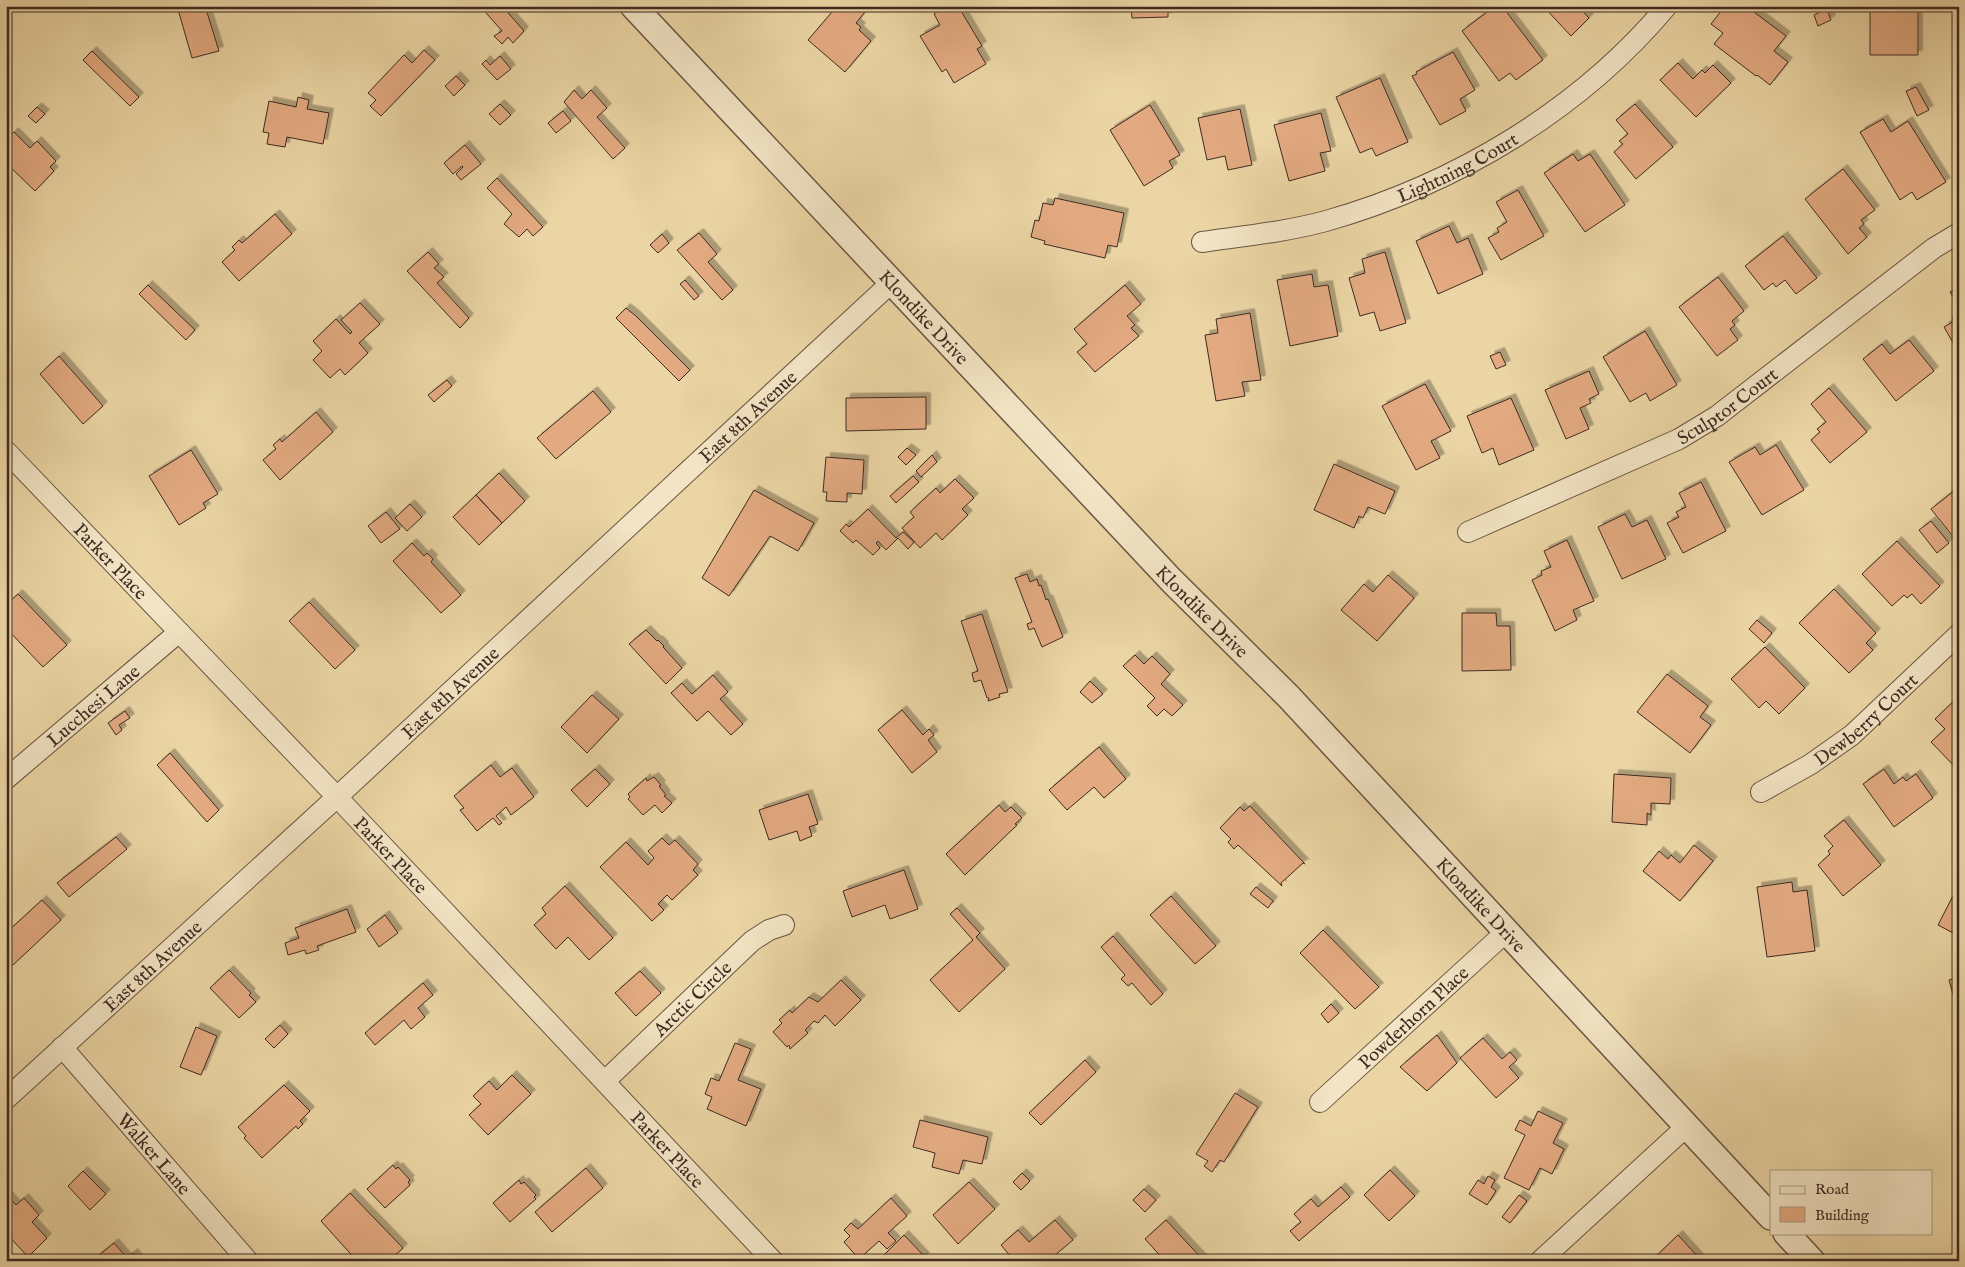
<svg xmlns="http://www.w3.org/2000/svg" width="1965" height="1267" viewBox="0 0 1965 1267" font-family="'IM FELL English',serif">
<defs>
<filter id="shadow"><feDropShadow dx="4.5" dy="-4.5" stdDeviation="0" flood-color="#0004"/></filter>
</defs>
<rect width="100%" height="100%" fill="#ebd5a4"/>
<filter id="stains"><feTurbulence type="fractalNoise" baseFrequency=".004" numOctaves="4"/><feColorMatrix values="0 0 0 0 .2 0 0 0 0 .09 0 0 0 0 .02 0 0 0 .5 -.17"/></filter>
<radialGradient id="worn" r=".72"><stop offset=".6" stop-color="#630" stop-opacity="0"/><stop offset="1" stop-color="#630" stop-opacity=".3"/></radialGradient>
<path fill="#e3aa81" stroke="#3e2a22" filter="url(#shadow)" d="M177,6h28l14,45 -27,7z
M480,6h22l22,25 -11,12 -5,-6 -6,7 -8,-8 8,-5z
M837,6h22l6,6 -9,11 5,4 -2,3 12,11 -26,31 -37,-32z
M947,6h11l24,40 -5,3 9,15 -32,19 -8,-14 -4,3 -22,-36 20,-11 -6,-11z
M1131,6h37v11l-36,1z
M1495,6h7l41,54 -27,20 -6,-7 -11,8 -37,-50z
M1543,6h35l11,12 -18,18z
M1725,6h21l40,30 -12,15 14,11 -18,23 -13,-10 -1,1 -42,-32 9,-11 -12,-9z
M1870,6h48v49h-48z
M1827,9l4,11 -13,6 -4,-11z
M424,50l11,10 -54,56 -11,-10 6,-6 -8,-7 36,-38 8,8z
M92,51l47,46 -9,9 -47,-46z
M1453,52l22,38 -15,9 6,12 -26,14 -28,-49 5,-2 -1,-2z
M500,56l11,13 -14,11 -15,-16 4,-4 4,5z
M1678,63l15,16 9,-9 3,3 8,-8 18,18 -35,34 -36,-37z
M456,76l9,9 -11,11 -9,-10z
M1380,78l28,64 -32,14 -4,-8 -12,5 -24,-56z
M1916,87l13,23 -12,6 -11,-25z
M574,90l8,9 9,-9 16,18 -10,9 28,31 -12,11 -49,-57z
M298,97l11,3 -2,9 22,4 -6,31 -36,-7 -2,10 -18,-3 2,-11 -6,-1 6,-31 27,6z
M500,104l11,11 -11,10 -11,-11z
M1635,104l38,43 -37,32 -22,-27 9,-8 -4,-3 9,-7 -12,-14z
M1150,105l30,50 -11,6 4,7 -29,18 -34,-56z
M37,107l8,7 -9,9 -8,-7z
M1240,109l12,56 -24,5 -3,-14 -18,4 -9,-42z
M563,111l8,10 -15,12 -8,-10z
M1321,113l10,38 -11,2 5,18 -36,10 -15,-56z
M1883,119l8,13 17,-11 38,61 -29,18 -5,-8 -12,8 -40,-68z
M14,132l16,16 7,-7 19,20 -6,6 4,4 -19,20 -29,-28v-23z
M465,145l16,19 -20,16 -5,-6 7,-7 -1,-1 -9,8 -9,-11z
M1573,154l5,7 12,-7 35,51 -40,27 -41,-59z
M1843,169l32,41 -14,10 3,4 -5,4 8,9 -19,17 -43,-55z
M497,178l46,49 -10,9 -6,-7 -8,8 -15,-13 8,-10 -25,-26z
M1518,190l26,46 -43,24 -13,-22 11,-6 -2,-4 10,-6 -11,-20z
M1055,198l69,15 -7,34 -9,-2 -3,13 -61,-14 1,-3 -14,-4 4,-17 4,1 4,-18 10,2z
M275,214l17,20 -53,47 -17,-19 13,-12 -3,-3 7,-7 3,3z
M1449,226l8,17 11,-5 15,36 -45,20 -22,-53z
M699,233l18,21 -9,8 25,28 -11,10 -45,-50z
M662,234l7,9 -11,10 -8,-8z
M1783,236l34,42 -21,16 -11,-14 -9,7 -3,-4 -9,7 -19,-24z
M428,252l11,12 -5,4 10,9 -7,6 32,35 -9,10 -53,-57z
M1385,252l21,71 -26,8 -6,-19 -14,4 -11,-38 16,-5 -3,-14z
M1312,274l2,13 14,-2 10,51 -48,10 -13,-66z
M1718,277l26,34 -12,10 3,4 -5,4 8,11 -21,16 -38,-49z
M685,280l14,16 -5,4 -14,-16z
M148,285l47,45 -9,10 -47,-46z
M1125,285l16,19 -14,12 8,9 -4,3 8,8 -44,36 -18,-20 10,-8 -13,-15z
M1959,287v19l-9,-14z
M360,303l20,21 -21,19 9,10 -23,22 -5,-6 -10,9 -17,-18 9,-9 -9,-10 23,-22 14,15 2,-2 -11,-12z
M626,308l10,8 54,54 -11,11 -63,-63z
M1250,313l11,67 -19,2 3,14 -29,5 -11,-66 13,-2 -2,-14z
M1959,314v39l-15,-26 10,-6 -2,-3z
M1645,331l32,54 -27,16 -4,-8 -16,9 -27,-45z
M1909,340l25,31 -38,30 -33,-42 19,-15 8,10z
M1500,352l6,13 -10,4 -6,-13z
M59,356l44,50 -20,18 -43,-50z
M1589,371l10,23 -10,5 2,4 -11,5 9,21 -23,10 -21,-49z
M447,380l5,6 -18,16 -6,-7z
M1425,384l26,47 -20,10 9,17 -24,12 -34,-64z
M1829,388l38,44 -37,31 -19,-23 9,-8 -3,-3 9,-7 -15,-18z
M593,391l18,21 -55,47 -19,-21z
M926,397v32l-80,2v-33z
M1511,398l23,52 -35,15 -6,-17 -11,5 -15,-37z
M316,412l17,20 -53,48 -17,-20 13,-11 -3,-4 7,-6 2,3z
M1776,445l28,45 -42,25 -33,-53 26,-15 5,8z
M907,448l9,7 -10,10 -8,-8z
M191,450l27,44 -15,9 3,5 -27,17 -30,-49z
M932,455l5,7 -16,15 -5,-6z
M826,457l38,3 -2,34 -15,-1v9l-21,-1 1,-9h-4z
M1334,464l61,27 -10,23 -17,-7 -5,11 -4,-2 -5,12 -40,-18z
M499,473l26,28 -23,22 -26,-28z
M913,476l6,6 -23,21 -6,-7z
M955,479l19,19 -12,11 6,6 -26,25 -6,-7 -16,15 -18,-20 12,-11 -4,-5 26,-24 4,5z
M1701,482l25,49 -43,22 -16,-30 12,-6 -3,-5 10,-5 -7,-14z
M1959,487v57l-28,-35z
M754,490l60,33 -16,28 -28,-15 -41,60 -27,-18z
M476,495l26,28 -23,22 -26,-28z
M410,504l12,13 -15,14 -12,-13z
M868,509l28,29 7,-6 11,10 -6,7 -10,-11 -12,12 -8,-9 -2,2 4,5 -7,7 -17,-15 -3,3 -13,-12 6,-7 3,3z
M386,512l14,17 -19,14 -13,-17z
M1625,514l7,13 15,-7 19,39 -44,20 -24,-52z
M1931,521l18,22 -12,10 -18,-23z
M1567,540l27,61 -21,9 4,10 -22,11 -23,-51 10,-5 -1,-4 10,-4 -7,-16z
M1897,541l43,45 -19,18 -9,-10 -5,4 -3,-3 -12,11 -30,-32z
M412,543l12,13 3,-3 6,6 -2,3 30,33 -20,18 -48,-52z
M1027,574l3,8 7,-3 2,7 2,-1 5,15 2,-1 15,38 -21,10 -8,-19 -5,2 -2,-6 5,-2 -17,-44z
M1388,575l26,23 -37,43 -36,-31 23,-26 9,8z
M1834,589l42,44 -10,10 7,7 -24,23 -50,-50z
M18,594l49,51 -24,22 -37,-39v-23z
M309,602l46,48 -20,19 -46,-48z
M1462,613h34l1,13h13l1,44 -49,1z
M982,614l26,78 -9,2 1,3 -12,4 1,-3h-2l-6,-18 -7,2 -2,-9 6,-2 -17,-50z
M1757,620l15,13 -8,10 -15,-14z
M646,630l11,11 1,-1 6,6 -1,1 19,21 -16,16 -37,-40z
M1765,647l40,41 -26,26 -13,-13 -7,7 -28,-29z
M1135,655l9,9 8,-8 18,18 -9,10 22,21 -11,11 -8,-7 -7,7 -10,-10 8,-8 -32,-32z
M1667,674l41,32 -8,11 11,8 -21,28 -53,-41z
M713,675l15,17 -8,7 23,25 -12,11 -23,-24 -11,10 -26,-28 11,-10 10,11z
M1090,681l13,13 -11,9 -12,-11z
M592,695l27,24 -32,34 -26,-26z
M1956,699l3,2v70l-28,-29 14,-13 -10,-10z
M902,710l21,25 6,-6 5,6 -6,5 9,12 -25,21 -34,-43z
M125,711l5,7 -11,7 3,5 -6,5 -8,-12z
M1099,747l27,32 -22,19 -10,-11 -27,23 -18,-20z
M170,753l49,57 -12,12 -50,-57z
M491,765l9,12 12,-9 22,29 -23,18 -5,-8 -10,9 6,7 -3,2 -6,-7 -16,13 -17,-21 4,-2 -10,-12z
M595,769l15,15 -23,23 -16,-17z
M1884,769l10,15 9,-7 3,4 10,-7 17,24 -39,29 -31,-43z
M1614,774l57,4 -1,26 -19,-1v12l-4,-2v12l-35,-3z
M654,777l7,8 -2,1 7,9 -2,1 8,7 -10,10 -7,-8 -12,10 -15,-16 2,-2 -2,-3 18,-16 1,3z
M808,794l10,30 -9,3 3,9 -12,5 -3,-10 -28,9 -10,-30z
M999,805l6,7 6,-5 11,11 -7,6 2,1 -52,50 -19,-21z
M1250,806l55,58 -2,-1 -22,20 1,3 -44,-41 -4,4 -6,-7 3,-3 -11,-11 20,-21 4,4z
M1844,820l37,45 -38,31 -25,-31 12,-11 -2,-3 5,-5 -9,-10z
M116,837l11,12 -58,48 -12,-14z
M662,838l7,7 6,-5 23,24 -5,6 5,5 -26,25 -5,-5 -9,9 6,6 -12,11 -52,-54 26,-25 22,23 6,-7 -6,-7z
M1694,845l19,16 -33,40 -37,-30 16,-20 9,8 3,-4 9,8z
M904,870l14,39 -28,10 -5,-14 -33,12 -9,-26z
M1792,882l1,10 14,-2 8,61 -48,6 -10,-70z
M1959,884v52l-21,-11z
M565,886l48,52 -24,22 -21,-23 -12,12 -22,-24 12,-11 -4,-6z
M1256,887l17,14 -5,7 -18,-14z
M1171,896l45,50 -21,18 -45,-49z
M42,900l19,20 -48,45 -7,-7v-25z
M957,908l23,25 -4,4 29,32 -46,43 -29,-32 43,-40 -23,-26z
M347,909l9,23 -39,14 2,4 -13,4 -1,-4 -17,5 -3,-12 14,-5 -4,-10z
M385,915l13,18 -19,14 -12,-18z
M1323,930l56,57 -24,22 -55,-56z
M1113,936l50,58 -12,11 -19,-22 -4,3 -7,-7 4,-4 -24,-28z
M229,970l22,23 -2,2 7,7 -17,16 -29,-30z
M640,971l21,22 -25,23 -21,-23z
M1959,977v39l-10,-36z
M841,980l20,20 -26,26 -10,-11 -7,8 -4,-2 -9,9 3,3 -18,16 -1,-4 -2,2 -14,-15 9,-9 -3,-3 11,-10 2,3 17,-16 9,5z
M423,983l10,12 -15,13 7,9 -14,12 -7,-9 -29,25 -10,-12z
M1331,1004l8,9 -11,10 -7,-9z
M280,1025l8,9 -14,14 -9,-9z
M196,1027l21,9 -16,39 -21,-8z
M1437,1035l20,28 -30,28 -27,-24z
M1483,1038l19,21 8,-7 7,8 -8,7 10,11 -23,20 -36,-40z
M735,1043l16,6 -13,31 23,9 -15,37 -39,-17 5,-12 -7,-3 6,-16 8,3z
M1085,1060l11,12 -55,53 -12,-12z
M512,1075l19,19 -43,41 -19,-20 12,-11 -8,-8 16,-15 8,9z
M284,1085l26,26 -10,10 3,3 -5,5 -2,-3 -34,32 -18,-20 2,-2 -8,-9z
M1235,1093l23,14 -34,55 -4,-2 -8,12 -8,-6 4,-5 -12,-7z
M1538,1111l25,12 -10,20 11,6 -12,25 -12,-6 -11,22 -25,-12 21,-43 -10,-5 5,-10 11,6z
M920,1120l68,17 -6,27 -19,-4 -4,14 -27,-7 3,-14 -22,-6z
M393,1165l3,4 2,-2 12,13 -2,2 2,3 -25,23 -18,-19z
M586,1168l17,20 -51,44 -17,-20z
M1390,1170l25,26 -26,25 -25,-26z
M83,1171l23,23 -16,16 -22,-24z
M1022,1173l8,8 -9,9 -8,-8z
M1488,1176l7,4 -4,7 5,4 -9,14 -18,-11 9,-14 6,4z
M519,1180l2,4 3,-2 12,13 -2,2 2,2 -26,23 -17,-19z
M969,1182l26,27 -37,35 -25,-29z
M1341,1187l9,10 -51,44 -9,-10 11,-9 -7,-8 17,-15 7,8z
M1144,1189l12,11 -11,12 -12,-12z
M350,1193l53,55 -14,13h-32l-36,-40z
M6,1194l10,11 8,-7 15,17 -7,7 15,16 -19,19 -22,-24z
M1519,1195l8,6 -17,22 -8,-6z
M891,1198l16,18 -19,17 8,8 -9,8 -8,-8 -20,18 -15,-17 6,-6 -6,-6 7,-7 7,6z
M1055,1220l18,20 -25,21h-42l5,-4 -10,-12 17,-15 11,12z
M1166,1220l38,41h-39l-20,-22z
M904,1235l21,22 -4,4h-40l-1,-2z
M1678,1235l21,23 -3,3h-45z
M114,1243l13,15 6,-5 7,8h-48z"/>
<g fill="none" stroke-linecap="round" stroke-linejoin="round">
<g stroke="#695542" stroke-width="22">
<g id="minor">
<path id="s1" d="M1202,242c42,-6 83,-10 124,-21 130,-37 254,-111 341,-215"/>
<path id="s2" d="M6,451l331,346 436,464"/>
<path id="s3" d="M1468,532l211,-93 38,-23 217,-168 25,-15"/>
<path id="s4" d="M6,779l173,-147"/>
<path id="s5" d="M1761,792l50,-28 41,-29 107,-101"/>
<path id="s6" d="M62,1047l186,214"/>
<path id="s7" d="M605,1081l147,-140 17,-11 15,-5"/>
<path id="s8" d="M6,1099l331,-302 555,-515"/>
<path id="s9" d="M1320,1102l187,-171"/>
<path d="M1540,1261l147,-135"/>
</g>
</g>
<g stroke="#695542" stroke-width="28">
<g id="tertiary">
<path id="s10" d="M633,6l538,574 118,117 482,520"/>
<path d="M1786,1233l26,28"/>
</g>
</g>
<use href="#minor" stroke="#f2e4c4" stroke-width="20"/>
<use href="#tertiary" stroke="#f2e4c4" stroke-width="25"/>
</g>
<g text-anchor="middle" stroke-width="4.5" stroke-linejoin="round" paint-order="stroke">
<g font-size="19" fill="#3e2a22" stroke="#f2e4c4">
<text dy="7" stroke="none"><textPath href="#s1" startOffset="268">Lightning Court</textPath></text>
<text dy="7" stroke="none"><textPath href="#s10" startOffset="426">Klondike Drive</textPath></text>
<text dy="7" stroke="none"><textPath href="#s3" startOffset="289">Sculptor Court</textPath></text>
<text dy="7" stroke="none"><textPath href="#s8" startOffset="1008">East 8th Avenue</textPath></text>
<text dy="7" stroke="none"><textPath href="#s2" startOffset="152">Parker Place</textPath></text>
<text dy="7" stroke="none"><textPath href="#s10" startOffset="831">Klondike Drive</textPath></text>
<text dy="7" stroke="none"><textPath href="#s8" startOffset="602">East 8th Avenue</textPath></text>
<text dy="7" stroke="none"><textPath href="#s4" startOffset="114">Lucchesi Lane</textPath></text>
<text dy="7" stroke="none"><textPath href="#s5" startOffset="128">Dewberry Court</textPath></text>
<text dy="7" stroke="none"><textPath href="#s2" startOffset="558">Parker Place</textPath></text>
<text dy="7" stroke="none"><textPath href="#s10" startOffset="1236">Klondike Drive</textPath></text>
<text dy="7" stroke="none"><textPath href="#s8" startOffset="198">East 8th Avenue</textPath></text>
<text dy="7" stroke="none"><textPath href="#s7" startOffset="120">Arctic Circle</textPath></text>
<text dy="7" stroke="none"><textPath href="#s9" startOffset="126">Powderhorn Place</textPath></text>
<text dy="7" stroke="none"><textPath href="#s2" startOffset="962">Parker Place</textPath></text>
<text dy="7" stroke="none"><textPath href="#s6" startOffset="141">Walker Lane</textPath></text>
</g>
</g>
<rect width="1965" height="1267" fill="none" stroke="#ebd5a4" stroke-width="25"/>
<rect x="8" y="8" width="1950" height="1252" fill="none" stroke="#3e2a22" stroke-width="2.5"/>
<rect x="12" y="12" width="1940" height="1242" fill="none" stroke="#3e2a22"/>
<rect x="1770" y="1170" width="162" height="65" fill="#f2e4c4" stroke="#aa9a83"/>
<rect x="1780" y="1186" width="25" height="8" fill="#f2e4c4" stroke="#aa9a83"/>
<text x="1815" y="1194" font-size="15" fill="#3e2a22">Road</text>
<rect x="1780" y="1207" width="25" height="15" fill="#e3aa81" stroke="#aa9a83"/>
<text x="1815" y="1220" font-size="15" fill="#3e2a22">Building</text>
<rect width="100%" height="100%" filter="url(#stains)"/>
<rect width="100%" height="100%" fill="url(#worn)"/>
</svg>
